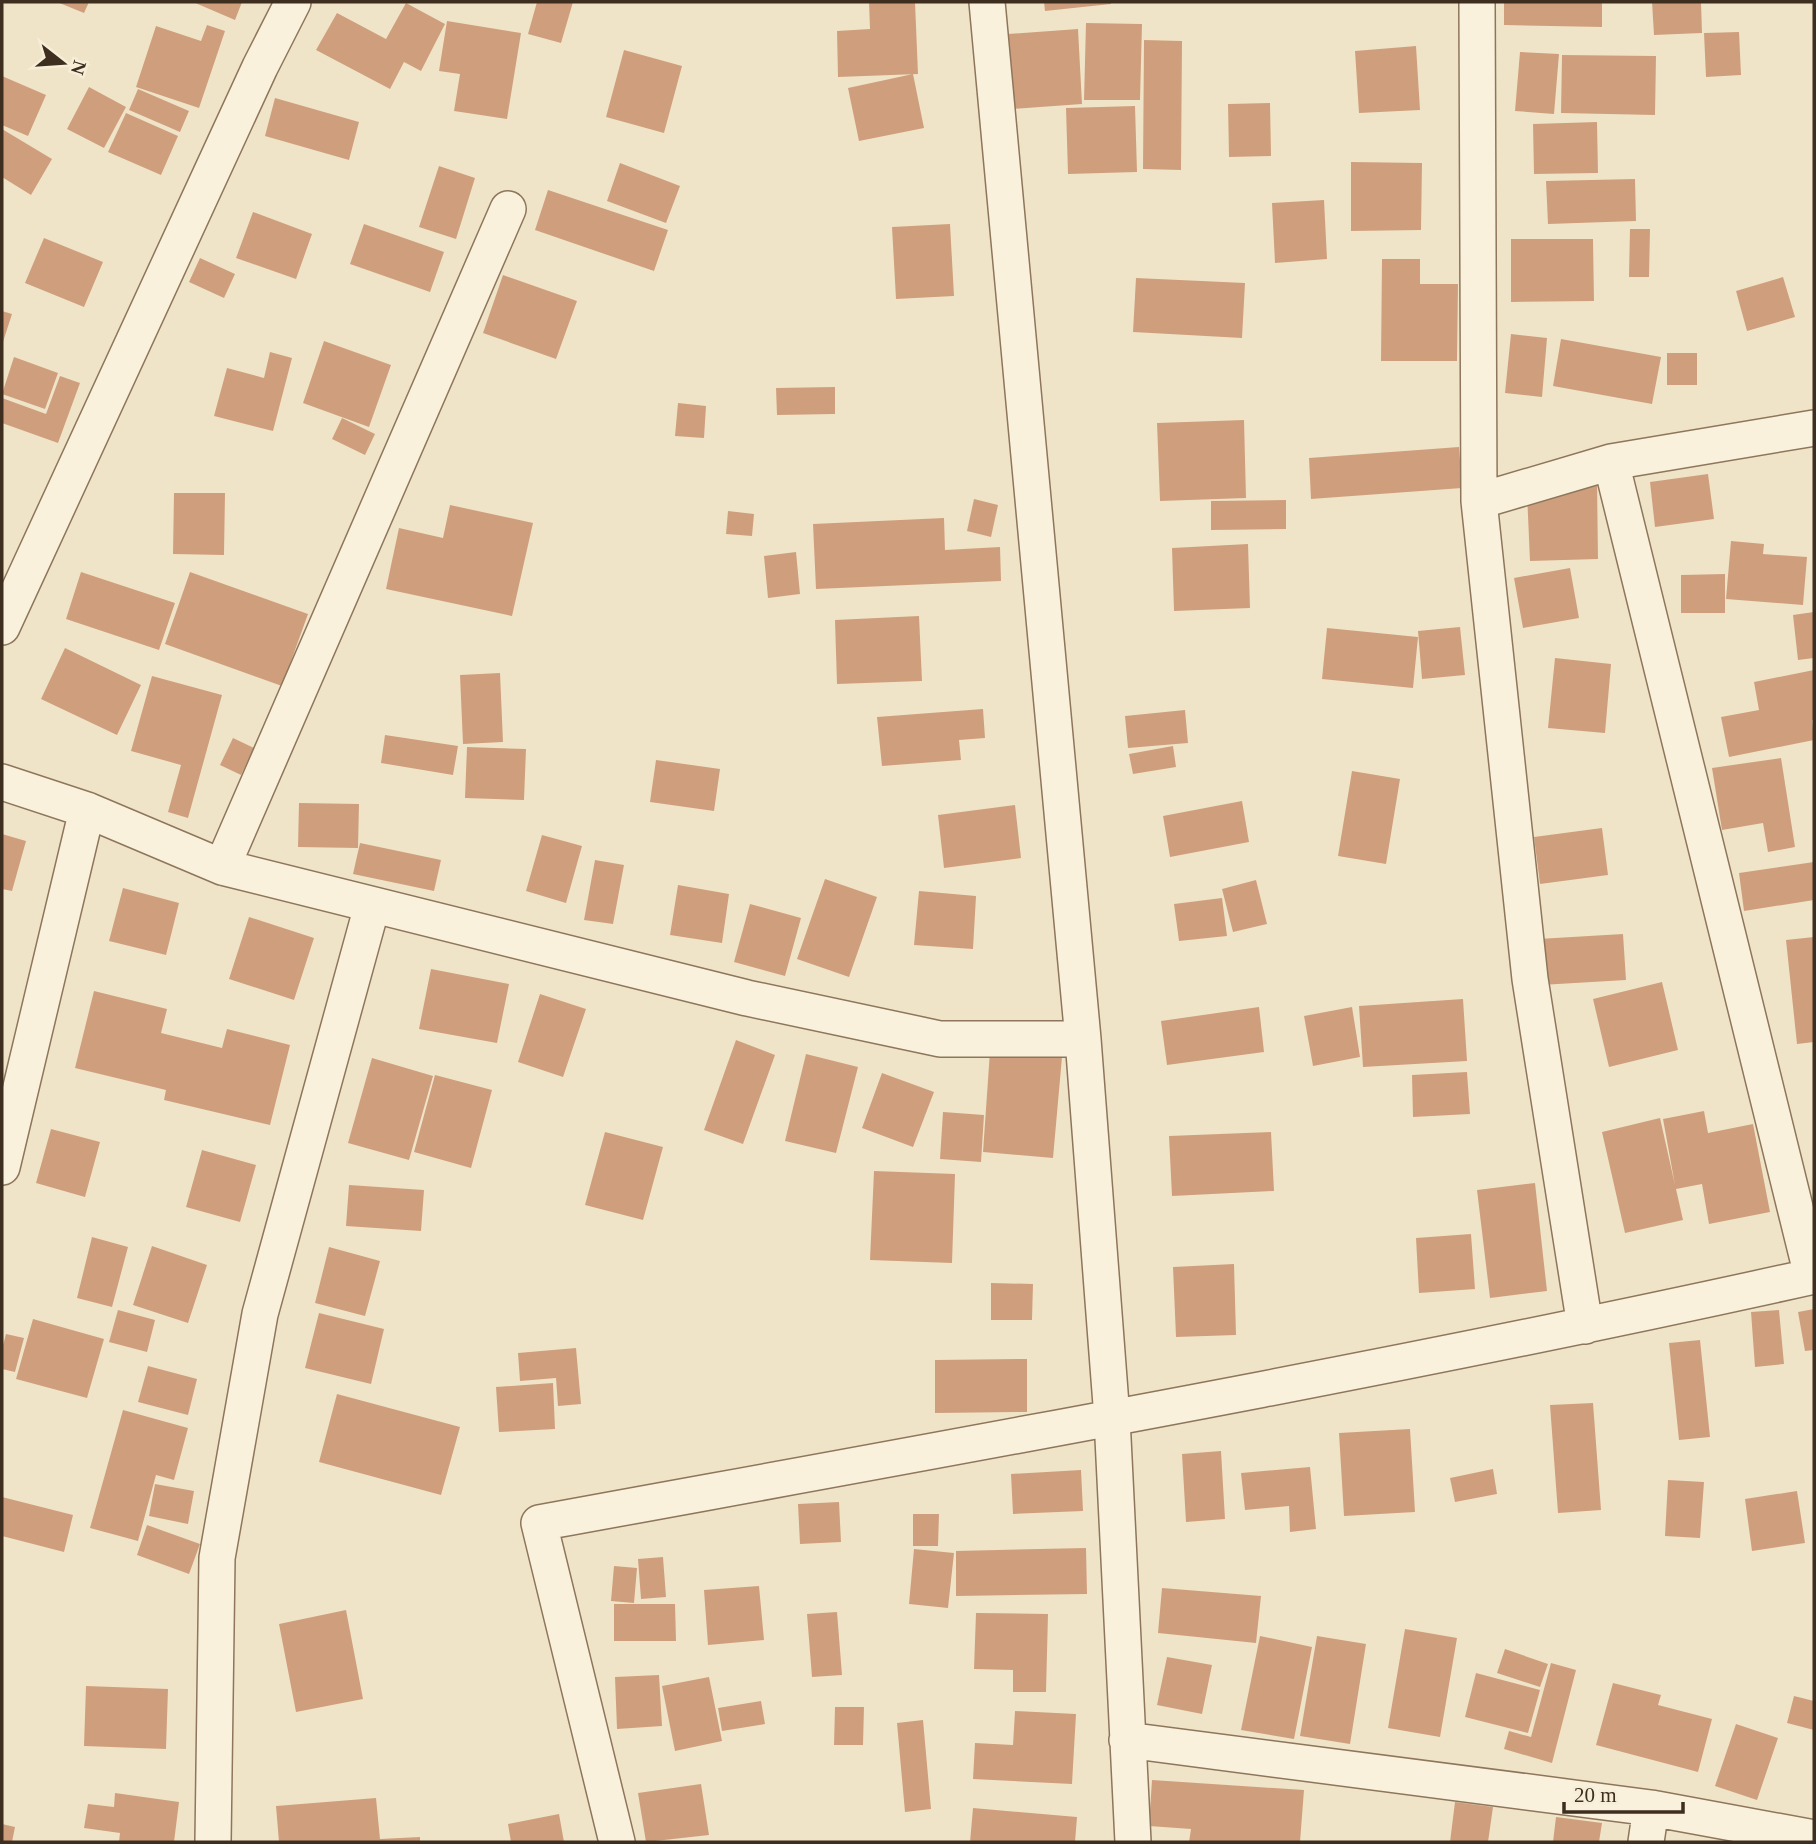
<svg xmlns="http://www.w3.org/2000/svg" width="1816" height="1844" viewBox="0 0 1816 1844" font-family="'Times New Roman',serif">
<rect width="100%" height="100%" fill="#f0e4c8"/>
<path fill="#cf9f7d" d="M57,2h32l-5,11z
M193,2h49l-7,18z
M537,2h36l-12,41 -33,-9z
M869,2h46l3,72 -80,3 -1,-46 33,-2z
M1044,2h67v2l-66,7z
M1504,2h98v25l-98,-2z
M1652,2h49l1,31 -48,2z
M406,3l39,21 -24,47 -17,-9 -14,27 -74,-39 21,-37 49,26z
M447,21l74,12 -14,86 -53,-8 6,-37 -21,-3z
M1086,23l56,1 -2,76h-56z
M207,25l18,6 -26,77 -63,-21 20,-61 45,15z
M1078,29l4,75 -70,5 -4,-75z
M1739,32l2,43 -35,2 -2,-44z
M1144,40l38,1 -1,129 -38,-1z
M1416,46l4,64 -61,3 -4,-62z
M624,50l58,16 -18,67 -58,-16z
M1520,52l39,2 -5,60 -39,-3z
M1562,55l94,1 -1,59 -94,-2z
M913,74l11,54 -65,13 -11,-53z
M2,76l44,19 -18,41 -26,-11z
M89,87l37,20 -22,41 -37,-19z
M138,89l51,22 -9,21 -51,-22z
M275,98l84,24 -10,38 -84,-24z
M1270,103l1,53 -42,1 -1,-53z
M1135,106l2,66 -69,2 -2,-66z
M126,113l52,23 -17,39 -53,-23z
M1597,122l1,51 -64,1 -1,-50z
M2,129l50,30 -21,36 -29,-18z
M1351,162l71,1 -1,67 -70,1z
M620,163l60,23 -14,37 -59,-22z
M439,166l36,12 -19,61 -37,-12z
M1635,179l1,42 -88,3 -2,-43z
M548,190l120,40 -14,41 -119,-41z
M1324,200l3,59 -52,4 -3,-60z
M253,212l59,22 -16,45 -60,-21z
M364,224l80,28 -14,40 -80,-28z
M950,224l4,72 -58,3 -4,-72z
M1630,229h20l-1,48h-20z
M44,238l59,24 -19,45 -59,-24z
M1511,239h82l1,62 -83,1z
M200,258l35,16 -11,24 -35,-16z
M1382,259h38v25h38l-1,77h-76z
M503,275l74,26 -21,58 -73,-26z
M1783,277l12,40 -48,14 -11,-40z
M1136,278l109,5 -3,55 -109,-6z
M2,311l10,3 -10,31z
M1511,334l36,4 -5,59 -37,-4z
M1561,339l100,18 -9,47 -99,-18z
M324,341l67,24 -22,62 -66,-24z
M270,352l22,6 -19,73 -59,-15 13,-48 37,10z
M1667,353h30v32h-30z
M14,357l44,16 -13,36 -43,-15z
M60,376l20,7 -22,60 -56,-20v-25l44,16z
M835,387v27l-58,1 -1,-27z
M678,403l28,3 -2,32 -29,-2z
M342,418l33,16 -10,21 -33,-16z
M1244,420l2,78 -86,3 -3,-78z
M1459,447l3,41 -151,11 -2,-41z
M1708,474l6,45 -59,8 -5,-45z
M1597,480l1,79 -68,2 -3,-68z
M174,493h51l-1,62 -51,-1z
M974,499l24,6 -7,32 -24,-6z
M1286,500v29l-75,1v-29z
M450,505l83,18 -21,93 -126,-27 13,-61 44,10z
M728,511l26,3 -2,22 -26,-2z
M944,518l1,32 55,-3 1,34 -185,8 -3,-65z
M1731,541l33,3 -1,10 44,3 -4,48 -77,-6z
M1248,544l2,64 -76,3 -2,-63z
M796,552l4,42 -32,4 -4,-42z
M1570,568l9,50 -56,10 -9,-50z
M81,572l94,31 -16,47 -93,-31z
M190,572l118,42 -26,72 -117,-42z
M1725,574v39h-44v-38z
M1814,612v46l-16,2 -5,-45z
M919,616l3,65 -85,3 -2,-64z
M1460,627l5,48 -43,4 -4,-48z
M1327,628l91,9 -5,51 -91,-9z
M65,648l76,37 -24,50 -76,-36z
M1555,658l56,6 -6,69 -57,-5z
M1814,670v50h-2l2,20 -85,17 -8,-40 38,-7 -5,-28z
M500,673l3,69 -40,2 -3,-69z
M152,676l70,19 -34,123 -20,-6 13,-47 -50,-14z
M983,709l2,29 -26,2 2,20 -79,6 -5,-49z
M1185,710l3,33 -60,5 -3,-32z
M385,735l73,11 -5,29 -72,-12z
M233,738l21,10 -13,27 -21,-10z
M1173,746l3,21 -43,7 -4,-20z
M467,747l59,2 -2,51 -59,-2z
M1781,758l14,89 -27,5 -5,-29 -41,7 -10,-62z
M656,760l64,9 -6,42 -64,-9z
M1352,771l48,8 -14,85 -48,-8z
M1242,801l7,41 -79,15 -7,-41z
M299,803l60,1 -1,44 -60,-1z
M1015,805l6,53 -77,10 -6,-53z
M1602,828l6,47 -68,9 -6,-47z
M2,834l24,7 -14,50 -10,-2z
M542,835l40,11 -16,57 -40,-12z
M360,843l81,17 -7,31 -81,-17z
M595,860l29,5 -11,59 -29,-4z
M1814,862v38l-70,11 -5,-38z
M825,879l52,18 -28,80 -52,-18z
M1256,880l11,44 -34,8 -11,-43z
M678,885l51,9 -7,49 -52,-8z
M123,888l56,15 -13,52 -57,-14z
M919,891l57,5 -3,53 -59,-4z
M1222,898l5,38 -48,5 -5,-37z
M750,904l51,14 -16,58 -51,-14z
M249,917l65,21 -20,62 -65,-21z
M1623,934l3,46 -85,5 -3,-46z
M1814,937v105l-17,2 -11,-104z
M431,969l78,15 -12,59 -78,-14z
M1662,982l16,68 -69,17 -16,-68z
M94,991l73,18 -6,24 61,15 5,-19 63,16 -20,80 -106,-25 2,-10 -91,-22z
M540,994l46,15 -23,68 -45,-15z
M1463,999l4,62 -104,6 -4,-61z
M1259,1007l5,45 -97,13 -6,-44z
M1352,1007l8,50 -47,9 -9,-50z
M736,1040l39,15 -32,89 -39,-14z
M990,1051l72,6 -9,101 -70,-6z
M806,1054l52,13 -22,86 -51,-12z
M372,1058l61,18 -24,84 -61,-17z
M1467,1072l3,42 -57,3 -1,-42z
M882,1073l52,19 -21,55 -51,-19z
M435,1075l57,15 -21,78 -57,-16z
M1704,1111l4,22 45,-9 17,88 -61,12 -7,-40 -26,5 7,31 -58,13 -23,-101 58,-14 15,67 -12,-66z
M943,1112l41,3 -3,47 -41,-3z
M51,1129l49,13 -15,55 -49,-14z
M605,1132l58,15 -20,73 -58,-15z
M1271,1132l3,59 -102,5 -3,-60z
M202,1150l54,15 -16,57 -54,-15z
M874,1171l81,3 -3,89 -82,-3z
M1535,1183l12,108 -57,7 -13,-108z
M349,1185l75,5 -3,41 -75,-5z
M1471,1234l4,55 -56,4 -3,-55z
M92,1237l36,10 -16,60 -35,-9z
M152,1246l55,19 -19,58 -55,-18z
M329,1247l51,14 -15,55 -50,-13z
M1234,1264l2,71 -60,2 -3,-70z
M991,1283l42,1 -1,36h-41z
M1814,1309v41l-9,1 -7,-39z
M118,1310l37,10 -8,32 -38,-10z
M1779,1310l5,54 -29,3 -4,-55z
M319,1313l65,16 -13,55 -66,-16z
M33,1319l71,20 -17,59 -71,-19z
M6,1334l18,4 -9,34 -13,-3v-20z
M1700,1340l10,97 -31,3 -10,-97z
M576,1348l5,56 -23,2 -2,-28 -36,3 -2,-28z
M1027,1359v53l-92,1v-53z
M148,1366l49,13 -9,36 -50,-13z
M553,1383l2,46 -56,3 -3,-45z
M337,1394l123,33 -19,68 -122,-33z
M1593,1403l8,107 -43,3 -8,-108z
M123,1410l65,18 -14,52 -18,-5 -18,66 -48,-13z
M1410,1429l5,83 -71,4 -5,-83z
M1221,1451l4,68 -39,3 -4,-68z
M1310,1467l6,62 -26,3 -1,-26 -44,4 -4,-37z
M1493,1469l4,25 -42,8 -5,-24z
M1081,1470l2,41 -70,3 -2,-40z
M1668,1480l36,2 -4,56 -35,-2z
M155,1484l39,7 -6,33 -39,-8z
M1797,1491l8,52 -53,8 -7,-52z
M2,1497l71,18 -9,37 -62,-16z
M839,1502l2,40 -41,2 -2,-40z
M913,1514h26l-1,32h-25z
M147,1525l53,19 -11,30 -52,-19z
M1086,1548l1,46 -131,2v-45z
M914,1549l40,4 -6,55 -39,-4z
M663,1557l3,40 -25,2 -3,-40z
M614,1566l23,2 -3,35 -23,-2z
M759,1586l5,54 -56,5 -4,-55z
M1162,1588l99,8 -5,47 -98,-10z
M614,1604h61l1,37h-62z
M346,1610l17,89 -67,13 -17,-88z
M837,1612l5,63 -30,2 -5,-63z
M976,1613l72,1 -2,78h-33v-22l-39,-1z
M1405,1629l52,9 -17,99 -52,-9z
M1260,1636l52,11 -18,92 -53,-9z
M1317,1636l49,8 -16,100 -50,-8z
M1505,1649l43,15 -8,23 -43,-14z
M1167,1657l45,8 -10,49 -45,-9z
M1551,1663l25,7 -24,93 -48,-14 5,-18 22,6z
M1476,1673l64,17 -12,43 -63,-16z
M659,1675l3,51 -45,3 -2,-52z
M709,1677l13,64 -47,10 -13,-65z
M1613,1683l48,12 -3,10 54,14 -14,53 -102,-27z
M86,1686l82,3 -2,60 -82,-3z
M1794,1696l20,5v29l-27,-7z
M761,1701l4,23 -43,7 -4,-23z
M835,1707h29l-1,38h-29z
M1015,1711l61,3 -4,70 -99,-5 2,-36 38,2z
M923,1720l8,89 -26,3 -8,-89z
M1736,1724l42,14 -21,62 -42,-14z
M1152,1780l152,10 -4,52h-111l2,-13 -42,-3z
M701,1784l8,51 -63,7 -8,-49z
M115,1793l64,9 -5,40h-55l1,-9 -36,-5 4,-24 26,3z
M376,1798l4,41 40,-2v5h-141l-3,-36z
M1455,1802l38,5 -5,35h-38z
M973,1808l104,9 -2,25h-105z
M559,1814l5,28h-53l-3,-18z
M1556,1817l46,6 -3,19h-46z
M2,1824l13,3 -3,15h-10z"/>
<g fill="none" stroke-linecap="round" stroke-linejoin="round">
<g stroke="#8d765c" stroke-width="38">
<path id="street" d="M987,2l96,1037 29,379 21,424
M1477,2l2,499 51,478 55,347
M1611,462l201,814
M1479,501l132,-39 203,-34
M2,627l258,-560 33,-65
M2,782l85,28 135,57 525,131 193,41h143
M222,867l286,-658
M2,1167l85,-357
M1127,1740l524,68 163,30
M213,1842l4,-284 43,-244 112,-408
M617,1842l-78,-319c426,-78 852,-153 1275,-247
M1646,1842l5,-34"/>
</g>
<use href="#street" stroke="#faf1dc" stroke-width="35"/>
</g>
<rect width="1816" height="1844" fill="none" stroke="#3d2e20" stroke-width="7"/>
<g transform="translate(63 63) rotate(107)" stroke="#f7eed8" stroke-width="5" paint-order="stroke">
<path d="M0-5L12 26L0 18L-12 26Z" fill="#3d2e20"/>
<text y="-10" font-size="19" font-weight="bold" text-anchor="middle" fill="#3d2e20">N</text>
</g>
<path d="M1564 1802v10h119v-10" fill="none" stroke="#3d2e20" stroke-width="3.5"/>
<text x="1574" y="1802" font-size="21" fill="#3d2e20" stroke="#f7eed8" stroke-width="5" paint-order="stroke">20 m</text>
</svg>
